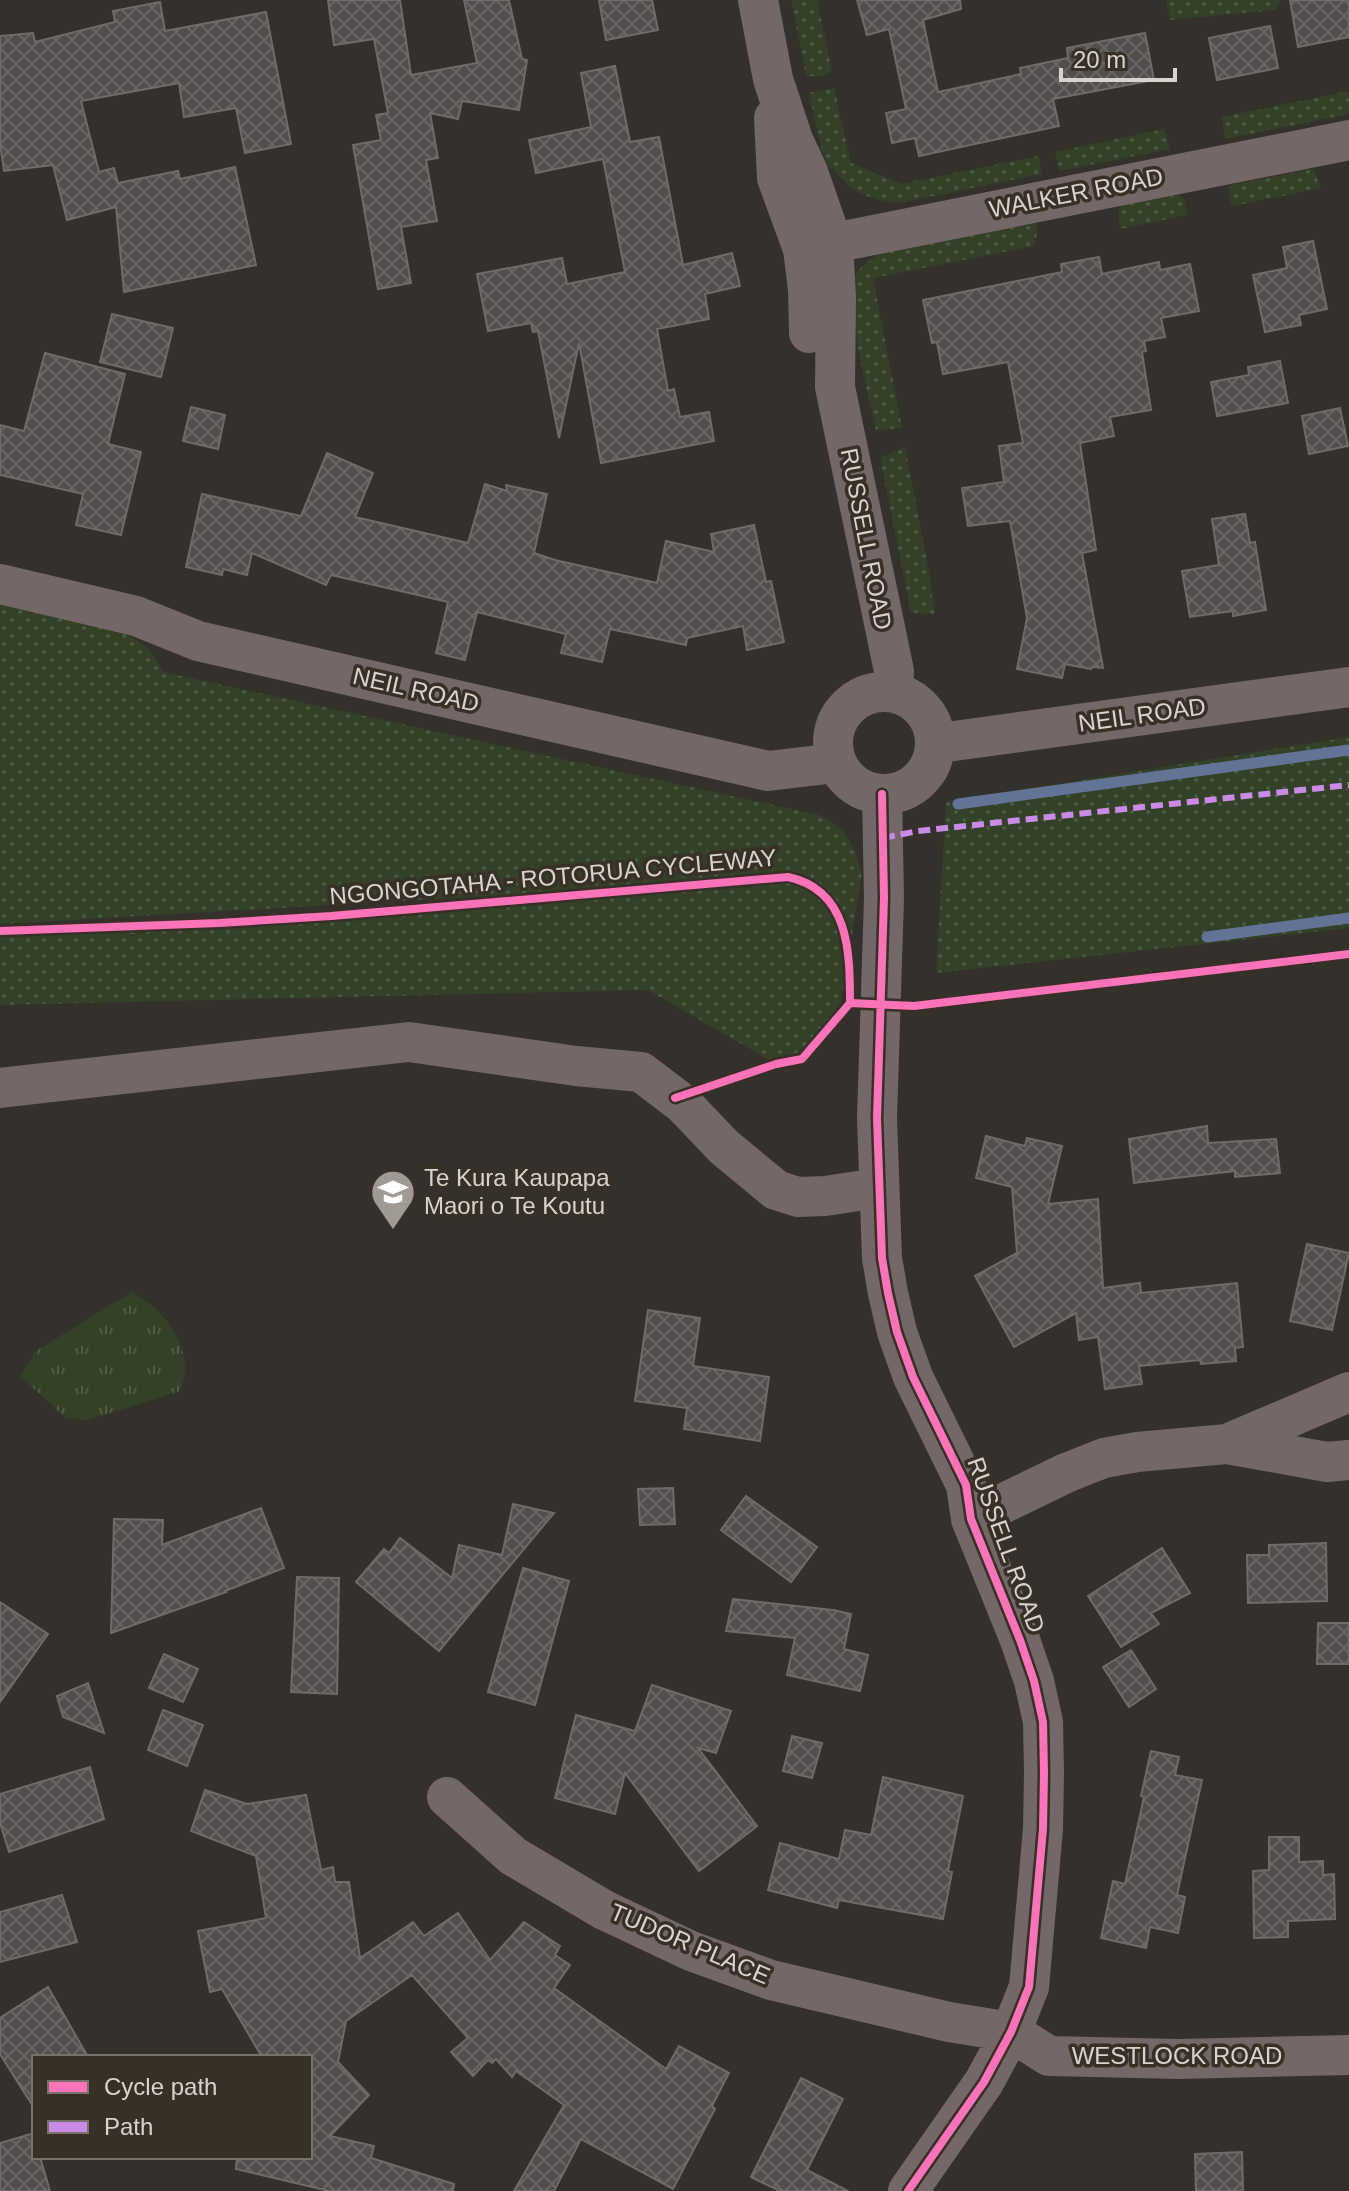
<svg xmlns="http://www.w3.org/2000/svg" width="1349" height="2191" viewBox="0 0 1349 2191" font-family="Arial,sans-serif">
<defs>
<pattern id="grass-dots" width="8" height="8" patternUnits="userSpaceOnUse" patternTransform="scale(2)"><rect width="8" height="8" fill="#324128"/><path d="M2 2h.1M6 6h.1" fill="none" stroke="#4f5c46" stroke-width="1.8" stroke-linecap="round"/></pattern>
<pattern id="park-tufts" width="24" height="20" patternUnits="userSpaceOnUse" patternTransform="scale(2)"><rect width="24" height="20" fill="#324128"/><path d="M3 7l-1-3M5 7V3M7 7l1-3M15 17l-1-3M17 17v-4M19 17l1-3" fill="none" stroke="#4f5c46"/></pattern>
<pattern id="building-cross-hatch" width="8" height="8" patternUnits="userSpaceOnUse" patternTransform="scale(2)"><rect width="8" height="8" fill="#514e4d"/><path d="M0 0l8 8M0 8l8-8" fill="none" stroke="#696765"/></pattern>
</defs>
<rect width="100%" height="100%" fill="#34302b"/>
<path fill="url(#grass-dots)" d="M791,0h26l15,71c-8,5 -18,7 -26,4z
M1166,0h116l-7,10 -105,10z
M834,88l17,75 50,21 138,-28 2,18 -142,29c-28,-3 -51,-11 -66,-36l-3,1 -8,-16 -13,-59z
M1349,91v23l-124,25 -3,-22z
M1164,129l6,20 -111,22 -4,-19z
M1313,169l8,19 -88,18c-4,-7 -5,-13 -3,-21z
M1179,195l5,5 3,15 -67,14 -2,-17 3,-7z
M1036,223l2,7 -4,16 -161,32 29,150 -26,2c-7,-33 -31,-122 -22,-151 3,-11 17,-20 26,-26z
M905,447l22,114 8,53 -24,-1 -31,-155z
M0,599l116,27 34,24 13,22 656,143 16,9 11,11 9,16 7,22 -21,130 -37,46 -28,15 -128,-74 -648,15v-74l219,-8 446,-37 -665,38z
M1349,737v191l-413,45 10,-171z"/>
<path fill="url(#park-tufts)" d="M133,1291c8,8 18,12 25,20 21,21 35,51 22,80l-92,29 -22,-2 -46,-42 16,-25z"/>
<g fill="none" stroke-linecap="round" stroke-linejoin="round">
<path stroke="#627395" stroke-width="11" d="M958,804l391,-54
M1207,937l142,-19"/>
</g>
<path fill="url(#building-cross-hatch)" stroke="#706b6b" stroke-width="2" d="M328,0h72l11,75 66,-12 -13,-63h45l13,59 5,1 -8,50 -57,-9 -4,18 -28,-6 8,45 -12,2 11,61 -36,6 10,56 -33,6 -25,-144 28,-5 -5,-25 12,-2 -14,-74 -40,6z
M599,0h53l6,30 -52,10z
M857,0h103l1,9 -38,11 15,72 83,-18 -1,-6 48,-10 -1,-10 78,-15 9,47 -101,19 6,27 -140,30 -4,-18 -23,5 -6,-30 20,-4 -17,-80 -22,6z
M1290,0h59v37l-51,10z
M160,2l5,29 101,-19 25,132 -46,9 -9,-45 -52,9 -5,-34 -98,18 18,71 15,-4 4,15 60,-12 2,8 55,-12 21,98 -132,27 -8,-85 -49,13 -14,-55 -49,6 -4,-28v-107l33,-3 2,9 80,-20 -2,-11z
M1270,26l8,42 -61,12 -8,-42z
M615,66l15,76 29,-5 24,128 49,-12 8,33 -35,8 4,25 -52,10 11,62 6,-2 6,28 29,-5 5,29 -113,22 -22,-120 -20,95 -21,-107 -5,1 -2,-9 -43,8 -11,-57 85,-16 5,26 58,-12 -22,-113 -67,14 -7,-33 62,-13 -10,-54z
M1313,241l14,68 -28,6 2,10 -36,7 -12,-57 34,-7 -4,-21z
M1099,257l3,17 57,-12 1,8 30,-6 9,47 -38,7 4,19 -21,4 2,10 -4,1 9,58 -41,7 4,19 -34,7 16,107 -14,3 21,115 -11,-1 -1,2 -26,-5 -3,14 -45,-9 10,-51 -17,-97 -42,5 -6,-38 42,-6 -5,-36 24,-3 -15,-81 -65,12 -6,-32 -5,1 -9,-43 139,-28 -1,-8z
M112,314l61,14 -12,49 -61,-15z
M45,353l80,21 -17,70 33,8 -20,83 -45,-10 7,-31 -83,-19v-50l24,6z
M1280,361l8,42 -71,13 -6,-34 38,-7 -1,-8z
M191,407l34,8 -7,34 -35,-8z
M1340,408l8,38 -39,8 -7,-38z
M327,453l46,20 -18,44 113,26 17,-59 22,7 -1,-6 41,9 -13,59 21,7 102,23 9,-42 48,11 -3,-18 43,-9 12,57 5,-1 13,61 -37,8 -4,-24 -56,12 -1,7 -76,-16 -8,33 -41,-9 5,-19 -89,-22 -12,48 -29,-7 12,-51 -117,-27 -5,10 -74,-32 -5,22 -24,-6 -1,6 -36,-8 16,-73 99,22z
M1245,514l5,29 5,-1 11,68 -33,6v-5l-43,6 -8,-46 37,-6 -7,-46z
M1207,1126l1,17 68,-4 4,34 -45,4v-6l-101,12 -5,-44z
M986,1136l39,10 2,-8 35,8 -14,58 50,-5 5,89 37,-5 1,10 96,-10 6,64 -8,1 1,13 -35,3 -1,-4 -61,6 3,18 -37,5 -7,-52 -19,3 -3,-27 -62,34 -39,-71 42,-23 -5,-66 -36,-9z
M1307,1244l42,9 -17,77 -42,-9z
M648,1310l52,8 -7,48 76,11 -9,64 -76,-12 3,-21 -52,-7z
M673,1488l2,36 -35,1 -2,-36z
M746,1496l71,51 -26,35 -70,-52z
M513,1504l41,9 -115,138 -83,-69 28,-33 5,4 11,-15 52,40 7,-33 43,10z
M261,1508l23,60 -59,23 1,1 -115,41 3,-114 49,1 -1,25z
M1326,1543l1,58 -79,2 -1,-48h22v-10z
M1162,1548l28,45 -39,20 8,11 -38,23 -33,-51z
M523,1568l46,13 -34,124 -47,-13z
M297,1577l42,1 -2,116 -46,-2z
M733,1599l100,11 18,4 -7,35 24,6 -8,36 -73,-16 8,-37 -69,-7z
M0,1602l48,32 -48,68z
M1318,1623h31v41h-32z
M1131,1650l25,39 -27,18 -26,-40z
M164,1654l34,15 -15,33 -34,-14z
M88,1683l16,50 -41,-16 -6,-21z
M652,1685l79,26 -15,42 -18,-5 59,78 -58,45 -74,-98 -10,41 -60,-16 21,-83 59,16z
M163,1710l40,15 -16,41 -39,-16z
M792,1736l30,7 -10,35 -29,-7z
M1151,1751l28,6 -4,18 27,5 -25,115 8,2 -7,36 -28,-6 -4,21 -45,-10 12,-57 12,3 19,-87 -3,-1z
M90,1767l14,52 -95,33 -9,-29v-29z
M883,1777l80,19 -15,75 4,1 -9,47 -104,-19 -2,8 -69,-18 12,-47 59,16 6,-29 26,5z
M205,1790l42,14 59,-9 15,75 12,-3 2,15h14l11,76 53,-36 11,14 34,-23 32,47 34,-38 36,24 -5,9 15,10 -16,23 112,81 13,-23 50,27 -17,33 3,3 -42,80 -92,-50 -27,52h-40l50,-86 -48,-34 -4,6 -16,-18 -4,4 -4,-3 -15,16 -22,-24 17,-14 -56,-63 -66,46 -8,41 31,33 -39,41 44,10 -3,12 83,26 -1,7h-124l-93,-22 1,-12h73v-100h-48l-40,-68 -12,3 -12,-61 68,-13 -10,-62 -65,-25z
M1269,1837h30v25l24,-1v14l11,-1 1,45 -47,2v16l-34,1 -1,-67 16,-1z
M62,1895l15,47 -77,20v-50z
M48,1987l40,70h-54v51l-34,-54v-36z
M801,2078l42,21 -36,71 41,21h-68l-29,-14z
M34,2133v24h6l10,34h-50v-48z
M1242,2152l1,39h-47l-1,-37z"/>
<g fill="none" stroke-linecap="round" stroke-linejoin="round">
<path stroke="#746767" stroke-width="40" d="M758,0l15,79 20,61 15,32 25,72 3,53 -1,90 59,284 -1,21
M774,118l3,60 26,71 5,40 1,44
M803,249l546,-109
M0,584l136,32 62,25 570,130 68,-8
M833 743a51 51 0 1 1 102 0a51 51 0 1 1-102 0Z
M935,741h19l395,-54
M882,794l2,104 -7,220 5,140 6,35 9,39 16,45 53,108 5,34 49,121 14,41 9,41 1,51 -1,56 -14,158 -18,45 -27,50 -76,109
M0,1088l409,-46 167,24 65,6 42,32 41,43 52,43 22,7 27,-1 53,-8
M1227,1444l122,-52
M971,1519l95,-46 38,-15 33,-6 90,-8 100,18 22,-2
M447,1797l66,59 91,54 87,41 80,29 178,42 62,10 38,24 129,3 171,-4"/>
<path stroke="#ca8be6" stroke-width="6" stroke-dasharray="12 6" stroke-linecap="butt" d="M883,838l35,-7 431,-46"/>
<g stroke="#383027" stroke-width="13">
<path id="cycleway" d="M882,794l2,104 -7,220 5,140 6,35 9,39 16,45 53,108 5,34 49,121 14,41 9,41 1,51 -1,56 -14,158 -18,45 -27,50 -76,109
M0,931l219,-8 112,-7 457,-39c61,13 62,74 62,126l64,3 435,-52
M675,1098l101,-34 26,-5 48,-56"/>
</g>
<use href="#cycleway" stroke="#fb73b8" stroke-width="8"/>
</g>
<defs>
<g id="school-pin" transform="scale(2.3)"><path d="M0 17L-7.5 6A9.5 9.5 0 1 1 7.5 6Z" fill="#9f9a94" stroke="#383027"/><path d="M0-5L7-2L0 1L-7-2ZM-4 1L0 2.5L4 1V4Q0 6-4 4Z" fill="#fff"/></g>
</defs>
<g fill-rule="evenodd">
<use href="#school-pin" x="393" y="1192"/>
</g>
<g text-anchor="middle" stroke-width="7" stroke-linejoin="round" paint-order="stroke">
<g font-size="24" fill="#d8d3cd" stroke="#383027">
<text transform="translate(1076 193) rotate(-11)" y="8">WALKER ROAD</text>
<text transform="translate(866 539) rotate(79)" y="8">RUSSELL ROAD</text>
<text transform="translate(416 690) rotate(13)" y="8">NEIL ROAD</text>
<text transform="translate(1142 715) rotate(-8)" y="8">NEIL ROAD</text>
<text transform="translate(553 877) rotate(-5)" y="8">NGONGOTAHA - ROTORUA CYCLEWAY</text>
<text transform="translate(1006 1545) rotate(70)" y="8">RUSSELL ROAD</text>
<text transform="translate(690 1944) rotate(23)" y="8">TUDOR PLACE</text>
<text x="1177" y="2064">WESTLOCK ROAD</text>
</g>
<g font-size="24" fill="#d8d3cd" stroke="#383027" text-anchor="start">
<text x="424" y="1186">Te Kura Kaupapa<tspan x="424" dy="28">Maori o Te Koutu</tspan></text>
</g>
</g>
<rect x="32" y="2055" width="280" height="104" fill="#383027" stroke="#787169" stroke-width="2"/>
<rect x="48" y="2081" width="40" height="12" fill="#fb73b8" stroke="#787169" stroke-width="2"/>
<text x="104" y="2095" font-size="24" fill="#d8d3cd">Cycle path</text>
<rect x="48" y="2121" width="40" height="12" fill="#ca8be6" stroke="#787169" stroke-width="2"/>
<text x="104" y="2135" font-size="24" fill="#d8d3cd">Path</text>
<path d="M1061 68v12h114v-12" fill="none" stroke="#d8d3cd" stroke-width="4"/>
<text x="1073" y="68" font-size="24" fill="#d8d3cd" stroke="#383027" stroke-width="6" paint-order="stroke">20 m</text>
</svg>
